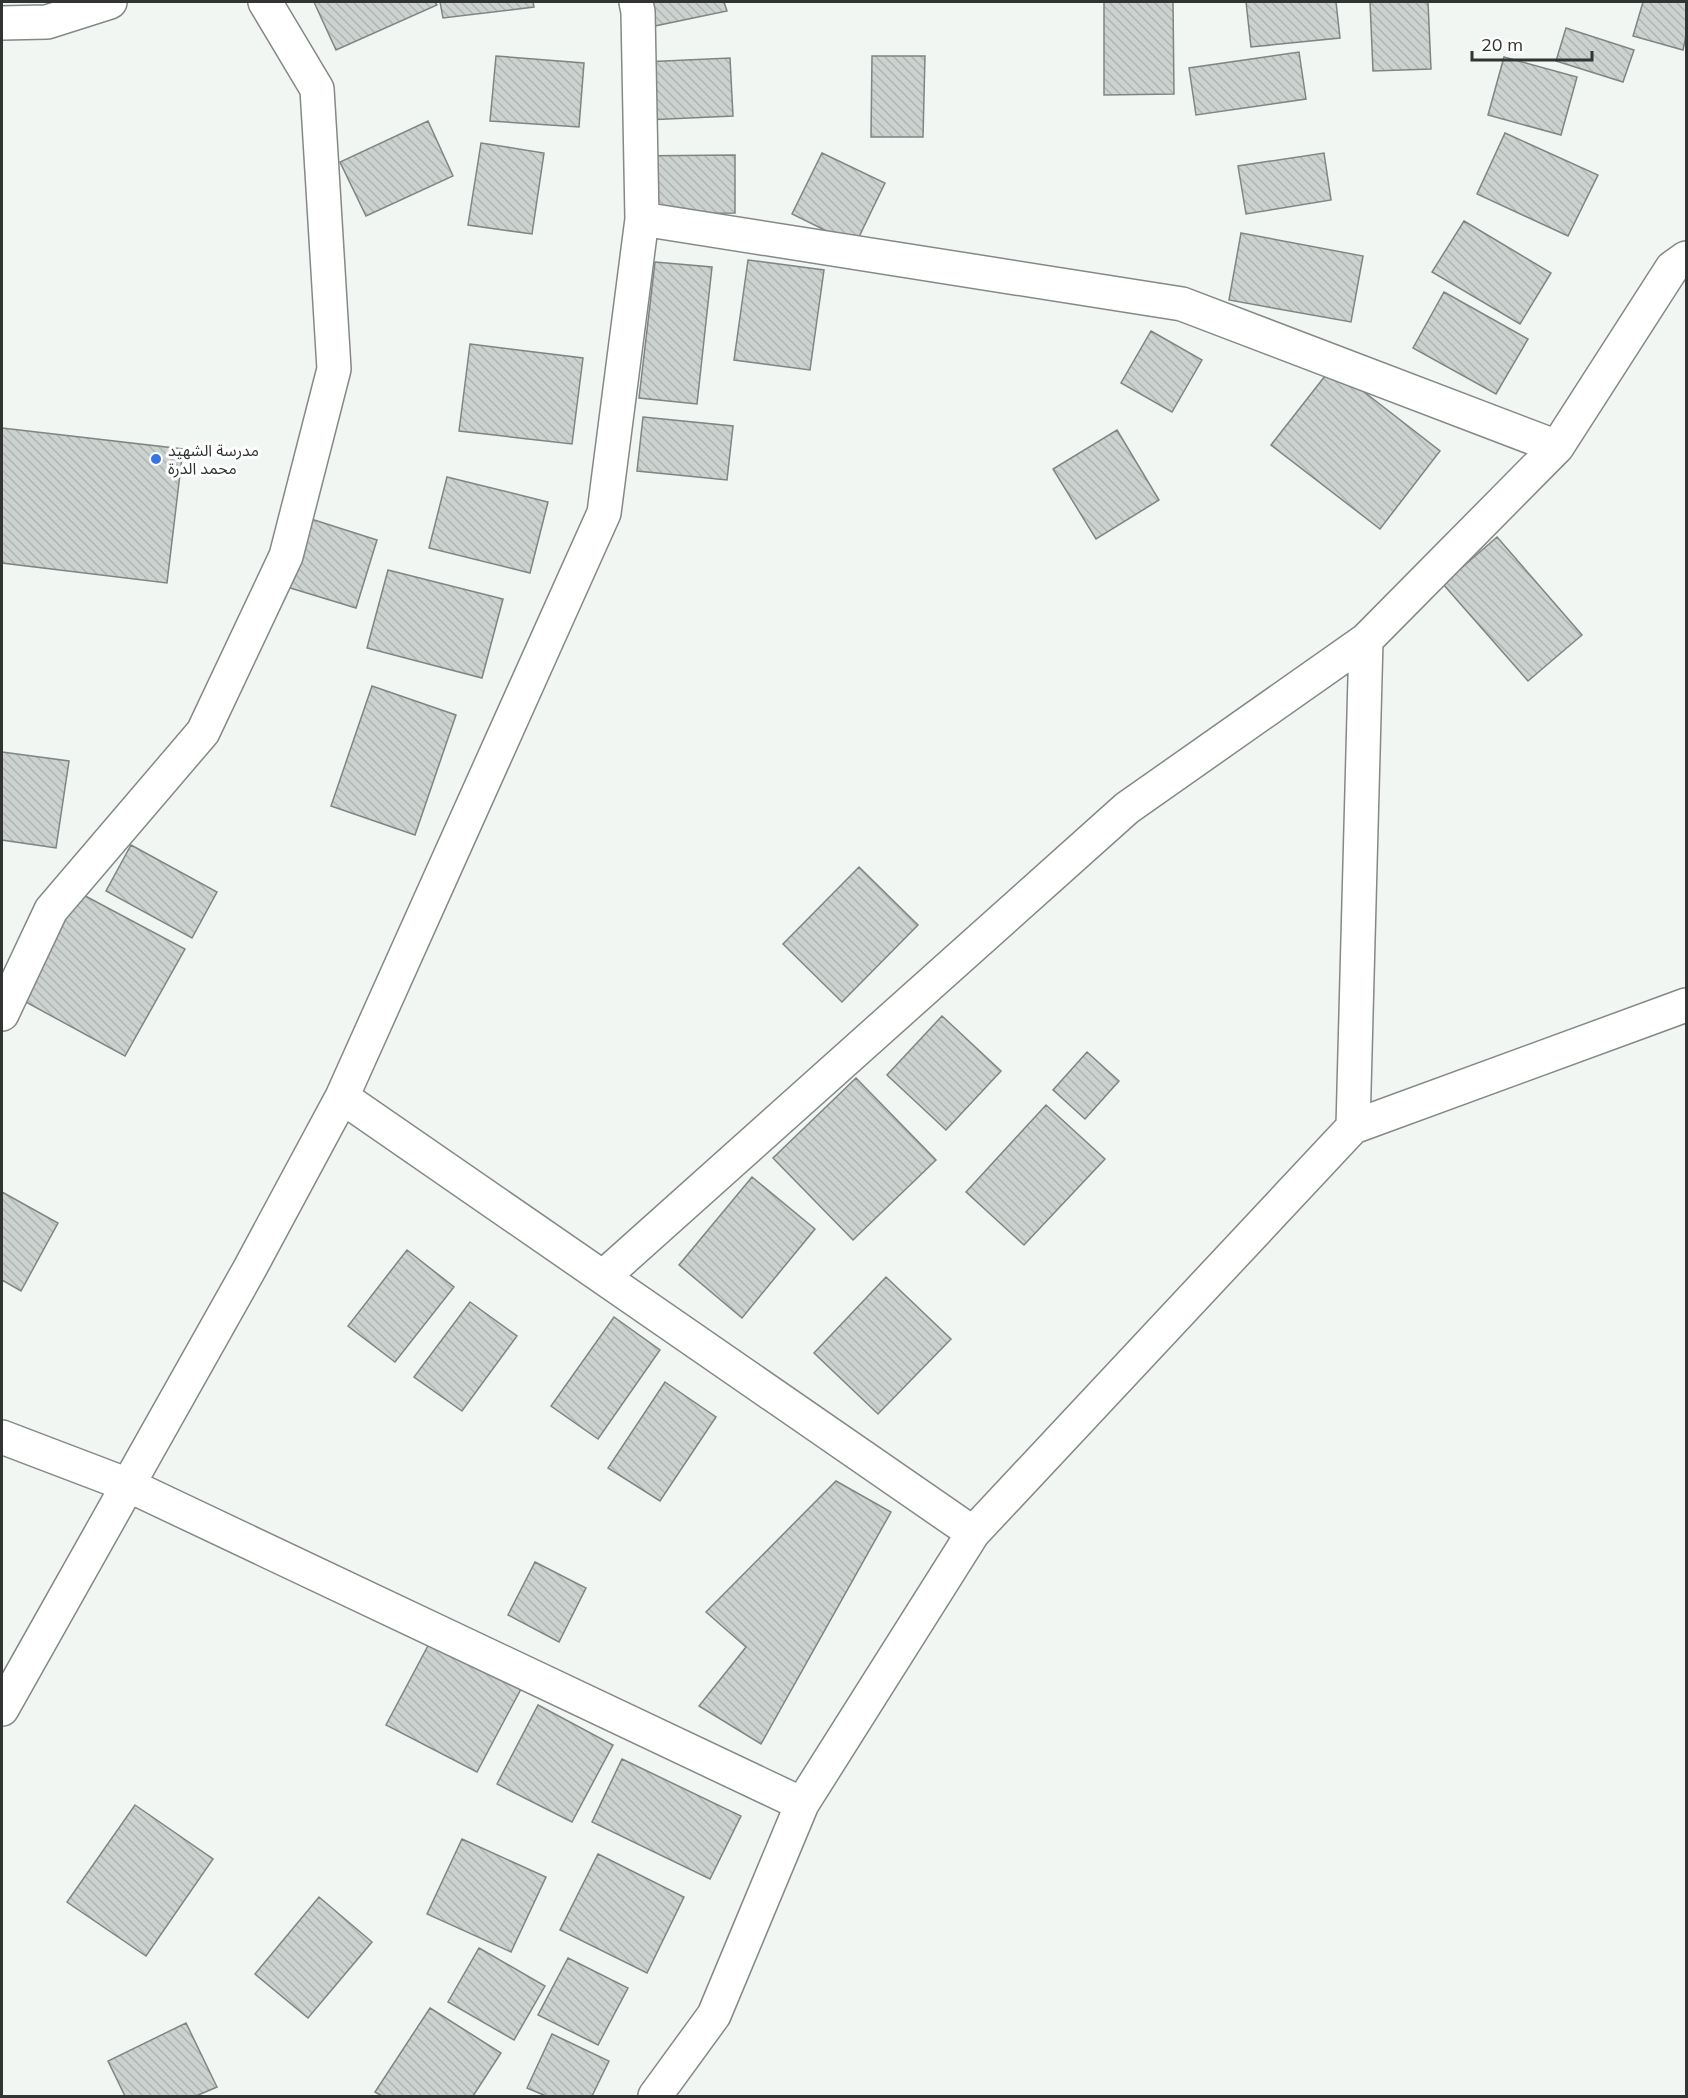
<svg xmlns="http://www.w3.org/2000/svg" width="1688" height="2098" viewBox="0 0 1688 2098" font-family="Mulish,'Noto Sans Arabic',sans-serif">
<defs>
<pattern id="building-back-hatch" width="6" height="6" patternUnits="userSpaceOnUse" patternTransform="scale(1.5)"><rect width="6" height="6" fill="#cbd2cf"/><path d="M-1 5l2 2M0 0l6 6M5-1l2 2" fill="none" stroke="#afb5b2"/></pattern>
</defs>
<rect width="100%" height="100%" fill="#f1f6f2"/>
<path fill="url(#building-back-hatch)" stroke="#7f8583" stroke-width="1.5" d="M314,2h121l2,3 -101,45z
M440,2h93l1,5 -91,11z
M639,2h85l3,9 -82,17z
M1104,2h69l1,92 -70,1z
M1246,2h90l4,36 -89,9z
M1370,2h58l3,67 -58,2z
M1643,2h43v34l-3,14 -50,-14z
M1566,28l68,22 -11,32 -67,-21z
M1299,52l7,47 -110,16 -7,-47z
M496,56l88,7 -5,64 -89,-6z
M872,56h53l-2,81h-52z
M1504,57l73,20 -16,58 -73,-20z
M730,58l3,58 -87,4 -3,-58z
M428,121l25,55 -87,40 -26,-54z
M1505,133l93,42 -30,61 -91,-42z
M481,143l63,10 -12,81 -64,-9z
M822,153l63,30 -30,62 -63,-31z
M1324,153l7,47 -85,14 -8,-48z
M735,155v58l-107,1 -1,-58z
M1464,221l87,52 -31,51 -88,-52z
M1241,233l122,23 -12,66 -122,-22z
M748,260l76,10 -14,100 -76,-10z
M655,262l57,5 -15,137 -58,-6z
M1444,292l84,47 -32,55 -83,-46z
M1151,331l51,29 -30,52 -51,-29z
M470,344l113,14 -11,86 -113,-13z
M1332,367l108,84 -60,78 -109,-84z
M643,417l90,9 -6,54 -90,-9z
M2,428l181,21 -16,134 -165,-20z
M1117,430l42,70 -63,39 -43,-70z
M447,477l101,25 -18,71 -101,-25z
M286,511l91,29 -21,68 -92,-28z
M1497,537l85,98 -54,46 -85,-97z
M388,570l115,29 -21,79 -115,-30z
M372,686l84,29 -41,120 -84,-29z
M2,752l67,9 -13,87 -54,-8z
M131,845l86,47 -25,46 -86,-47z
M859,867l59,58 -76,77 -59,-58z
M59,882l126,67 -60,107 -123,-67z
M942,1016l59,55 -55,59 -59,-55z
M1087,1052l32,29 -34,38 -32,-29z
M856,1078l80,82 -83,80 -80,-82z
M1046,1105l59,54 -81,86 -58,-53z
M752,1177l63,52 -73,89 -63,-53z
M2,1192l56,31 -37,68 -19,-11z
M407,1250l47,37 -59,75 -47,-36z
M886,1277l65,62 -73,75 -64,-61z
M470,1302l47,34 -55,75 -48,-34z
M614,1317l46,33 -62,89 -47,-33z
M665,1382l51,35 -56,84 -52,-33z
M836,1481l55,31 -130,232 -62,-38 47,-59 -40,-35z
M535,1562l51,26 -27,54 -51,-27z
M430,1642l91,47 -44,83 -91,-47z
M538,1705l75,40 -41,77 -75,-38z
M622,1759l119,57 -31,63 -118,-57z
M135,1805l78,54 -67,97 -79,-54z
M462,1839l84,38 -35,75 -84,-38z
M598,1854l86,43 -37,76 -87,-43z
M319,1897l53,45 -64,76 -53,-44z
M479,1948l66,38 -31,54 -66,-38z
M568,1958l60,30 -30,57 -60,-30z
M430,2008l71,45 -28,43h-91l-7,-4z
M186,2023l31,64 -21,9h-71l-17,-35z
M552,2034l57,27 -17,35h-46l-19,-8z"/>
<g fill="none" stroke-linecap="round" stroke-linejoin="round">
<g stroke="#858985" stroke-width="36">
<path id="street" d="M2,23l45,-1 63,-20
M642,219l540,85 375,143 115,-179 14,-10
M2,1014l49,-104 152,-178 83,-176 48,-187 -17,-280 -52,-87
M342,1097l631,436 -171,271 -88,211 -59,81
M1353,1127l333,-122
M603,1277l524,-469 239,-168 191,-193
M2,1437l126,48 674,319
M973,1533l380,-406 13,-487
M2,1709l247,-439 93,-173 262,-584 38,-294 -4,-207 -2,-10"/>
</g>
<use href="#street" stroke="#fff" stroke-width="33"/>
</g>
<circle fill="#3773e2" stroke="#fff" stroke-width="2" cx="156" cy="459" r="6"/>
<g text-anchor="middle" stroke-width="6" stroke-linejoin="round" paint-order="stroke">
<g font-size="16" fill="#323433" stroke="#fff" text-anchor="start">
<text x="168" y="456">مدرسة الشهيد<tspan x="168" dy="18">محمد الدرة</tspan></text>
</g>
</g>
<rect width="1688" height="2098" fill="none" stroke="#323433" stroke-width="6"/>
<path d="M1472 51v9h120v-9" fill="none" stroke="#323433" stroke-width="3"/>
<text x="1481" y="51" font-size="18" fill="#323433" stroke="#ffffff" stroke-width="4.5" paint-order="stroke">20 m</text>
</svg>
